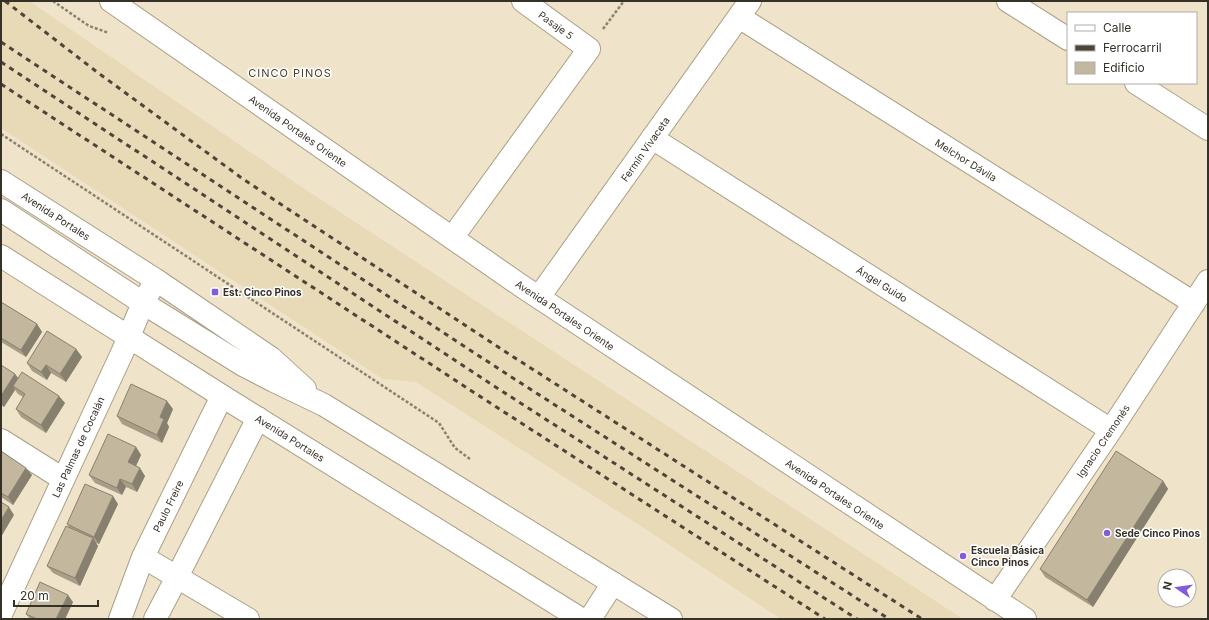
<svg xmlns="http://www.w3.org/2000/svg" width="1209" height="620" viewBox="0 0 1209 620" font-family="Inter,sans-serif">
<rect width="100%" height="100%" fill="#efe3c9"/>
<path fill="#e8d9b7" d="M1,1h28l274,187 660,431h-182l-134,-89 -231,-148 -33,-3 -382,-251z"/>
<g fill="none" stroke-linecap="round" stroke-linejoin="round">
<g stroke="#aa9f86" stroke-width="24">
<path id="street" d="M111,1l409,284 505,334
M1008,1l60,38
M739,17l455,286
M1136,83l72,46
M652,138l459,292
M452,238l137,-189 -66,-48
M1,256l221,140 359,223
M539,297l211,-296
M1,440l62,39
M143,557l105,62
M995,600l116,-170 97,-149
M1,614l121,-261 21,-50 13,-23
M120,619l23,-62 79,-161
M155,619l22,-42 81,-159
M590,619l23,-36"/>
</g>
<g stroke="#aa9f86" stroke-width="24">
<path id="secondary" d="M1,181l155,99 115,78 34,31
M1,210l142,93 100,62 31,16 50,24 347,214"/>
</g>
<path stroke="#8a8271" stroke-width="2.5" stroke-dasharray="3 2" stroke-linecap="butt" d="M53,1l36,25 20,7
M603,29l21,-28
M1,134l438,289 16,25 15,11"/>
<use href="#street" stroke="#fff" stroke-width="22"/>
<use href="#secondary" stroke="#fff" stroke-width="22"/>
<path stroke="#4c463a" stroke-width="3" stroke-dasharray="5 5" stroke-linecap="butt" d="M5,1l92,71 146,107 45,30 224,147 410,263
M1,42l501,329 387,248
M1,62l493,324 363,233
M1,84l483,315 341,220"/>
</g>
<path fill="#a89d87" d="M1,302l36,22 5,8 -16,25 -25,-15z
M76,349l6,8 -16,25 -15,-9 -4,7 -15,-9 -5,-8z
M1,365l14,9 3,4 47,25 -19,30 -25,-16 -5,-8 7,-12 -5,-3 -3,-4 -11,17 -3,-2z
M173,409l-6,14 2,4 -7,16 -40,-19 -5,-8z
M136,447l5,8 -5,11 9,10 -8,16 -11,-5 -4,8 -27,-12 -6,-8z
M1,451l31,24 -19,30 -12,-8z
M1163,481l5,8 -75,118 -48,-30 -5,-8z
M118,504l-19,40 -3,-1 2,3 -18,40 -27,-13 -6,-7 22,-39 -2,-3z
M73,602l-8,17h-35l-4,-5z"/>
<path fill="#88806e" d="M37,324l5,8 -16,25 -5,-7z
M76,349l6,8 -16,25 -6,-8z
M46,365l5,8 -4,7 -6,-8z
M15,374l6,8 -8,4 2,4 -11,17 -3,-4v-7z
M59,396l6,7 -19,30 -5,-8z
M167,401l6,8 -6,14 2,4 -7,16 -5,-8 3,-18z
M136,447l5,8 -7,15 -6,-8z
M26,468l6,7 -19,30 -5,-8z
M140,468l5,8 -8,16 -5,-8z
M120,479l6,8 -4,8 -5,-7z
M1163,481l5,8 -75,118 -6,-7z
M113,496l5,8 -19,40 -5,-7z
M9,507l5,8 -13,22v-17z
M93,538l5,8 -18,40 -5,-8z
M68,595l5,7 -8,17h-9z"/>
<path fill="#c3b79d" stroke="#88806e" d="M1,302l36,22 -16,26 -20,-12z
M47,331l29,18 -16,25 -14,-9 -5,7 -14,-9z
M1,365l14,9 -14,22z
M22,372l37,24 -18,29 -25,-16 9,-15 -12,-8z
M131,384l36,17 -7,16 4,2 -7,16 -40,-19z
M108,434l28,13 -8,15 12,6 -8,16 -12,-5 -3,9 -28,-13z
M1,451l25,17 -18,29 -7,-4z
M1116,451l47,30 -76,119 -47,-31z
M85,484l28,12 -19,41 -27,-13z
M1,502l8,5 -8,13z
M66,526l27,12 -18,40 -28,-12z
M40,582l28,13 -12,24h-19l-11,-5z"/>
<g fill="#815dd7" stroke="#fff" stroke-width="1.5">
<rect x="211" y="288" width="8" height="8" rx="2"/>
<circle cx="1107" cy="533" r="4"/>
<circle cx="963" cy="556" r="4"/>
</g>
<g text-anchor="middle" stroke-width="3" stroke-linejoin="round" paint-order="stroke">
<g font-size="10" fill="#363127" stroke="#fff">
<text transform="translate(556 25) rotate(36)" y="4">Pasaje 5</text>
<text transform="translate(298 131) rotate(35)" y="4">Avenida Portales Oriente</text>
<text transform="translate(645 149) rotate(-55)" y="4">Fermín Vivaceta</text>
<text transform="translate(966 160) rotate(32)" y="4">Melchor Dávila</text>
<text transform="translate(56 216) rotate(33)" y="4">Avenida Portales</text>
<text transform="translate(882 284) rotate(32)" y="4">Ángel Guido</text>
<text transform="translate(565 315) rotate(34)" y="4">Avenida Portales Oriente</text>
<text transform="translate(290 438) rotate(32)" y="4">Avenida Portales</text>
<text transform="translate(1103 441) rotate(-56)" y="4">Ignacio Cremonés</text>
<text transform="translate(78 447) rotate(-65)" y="4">Las Palmas de Cocalán</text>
<text transform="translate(835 494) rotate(34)" y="4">Avenida Portales Oriente</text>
<text transform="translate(168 506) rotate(-64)" y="4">Paulo Freire</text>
</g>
<g font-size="10" font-weight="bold" fill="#363127" stroke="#fff" text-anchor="start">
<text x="223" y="296">Est. Cinco Pinos</text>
<text x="1115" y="537">Sede Cinco Pinos</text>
<text x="971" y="554">Escuela Básica<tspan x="971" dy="12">Cinco Pinos</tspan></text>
</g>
<g font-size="11" letter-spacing="1" fill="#493f29" stroke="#fff">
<text x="290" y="77">CINCO PINOS</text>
</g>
</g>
<rect width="1209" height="620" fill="none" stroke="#363127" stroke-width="4"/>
<rect x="1067" y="12" width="130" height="72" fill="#ffffff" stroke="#afada9"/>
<rect x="1075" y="25" width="20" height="6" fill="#ffffff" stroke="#afada9"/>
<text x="1103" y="32" font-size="12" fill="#363127">Calle</text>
<rect x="1075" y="45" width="20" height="6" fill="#4c463a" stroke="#afada9"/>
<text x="1103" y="52" font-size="12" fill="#363127">Ferrocarril</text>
<rect x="1075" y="62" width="20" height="12" fill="#c3b79d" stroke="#afada9"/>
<text x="1103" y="72" font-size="12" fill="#363127">Edificio</text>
<g transform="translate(1177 588) rotate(283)"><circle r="19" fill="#ffffff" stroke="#afada9"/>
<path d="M0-3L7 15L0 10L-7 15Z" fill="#815dd7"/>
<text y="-6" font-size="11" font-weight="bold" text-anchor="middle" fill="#363127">N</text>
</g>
<path d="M14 600v6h84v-6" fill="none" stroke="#363127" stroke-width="2"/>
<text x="20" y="600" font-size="12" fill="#363127" stroke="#ffffff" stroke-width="3" paint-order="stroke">20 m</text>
</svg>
